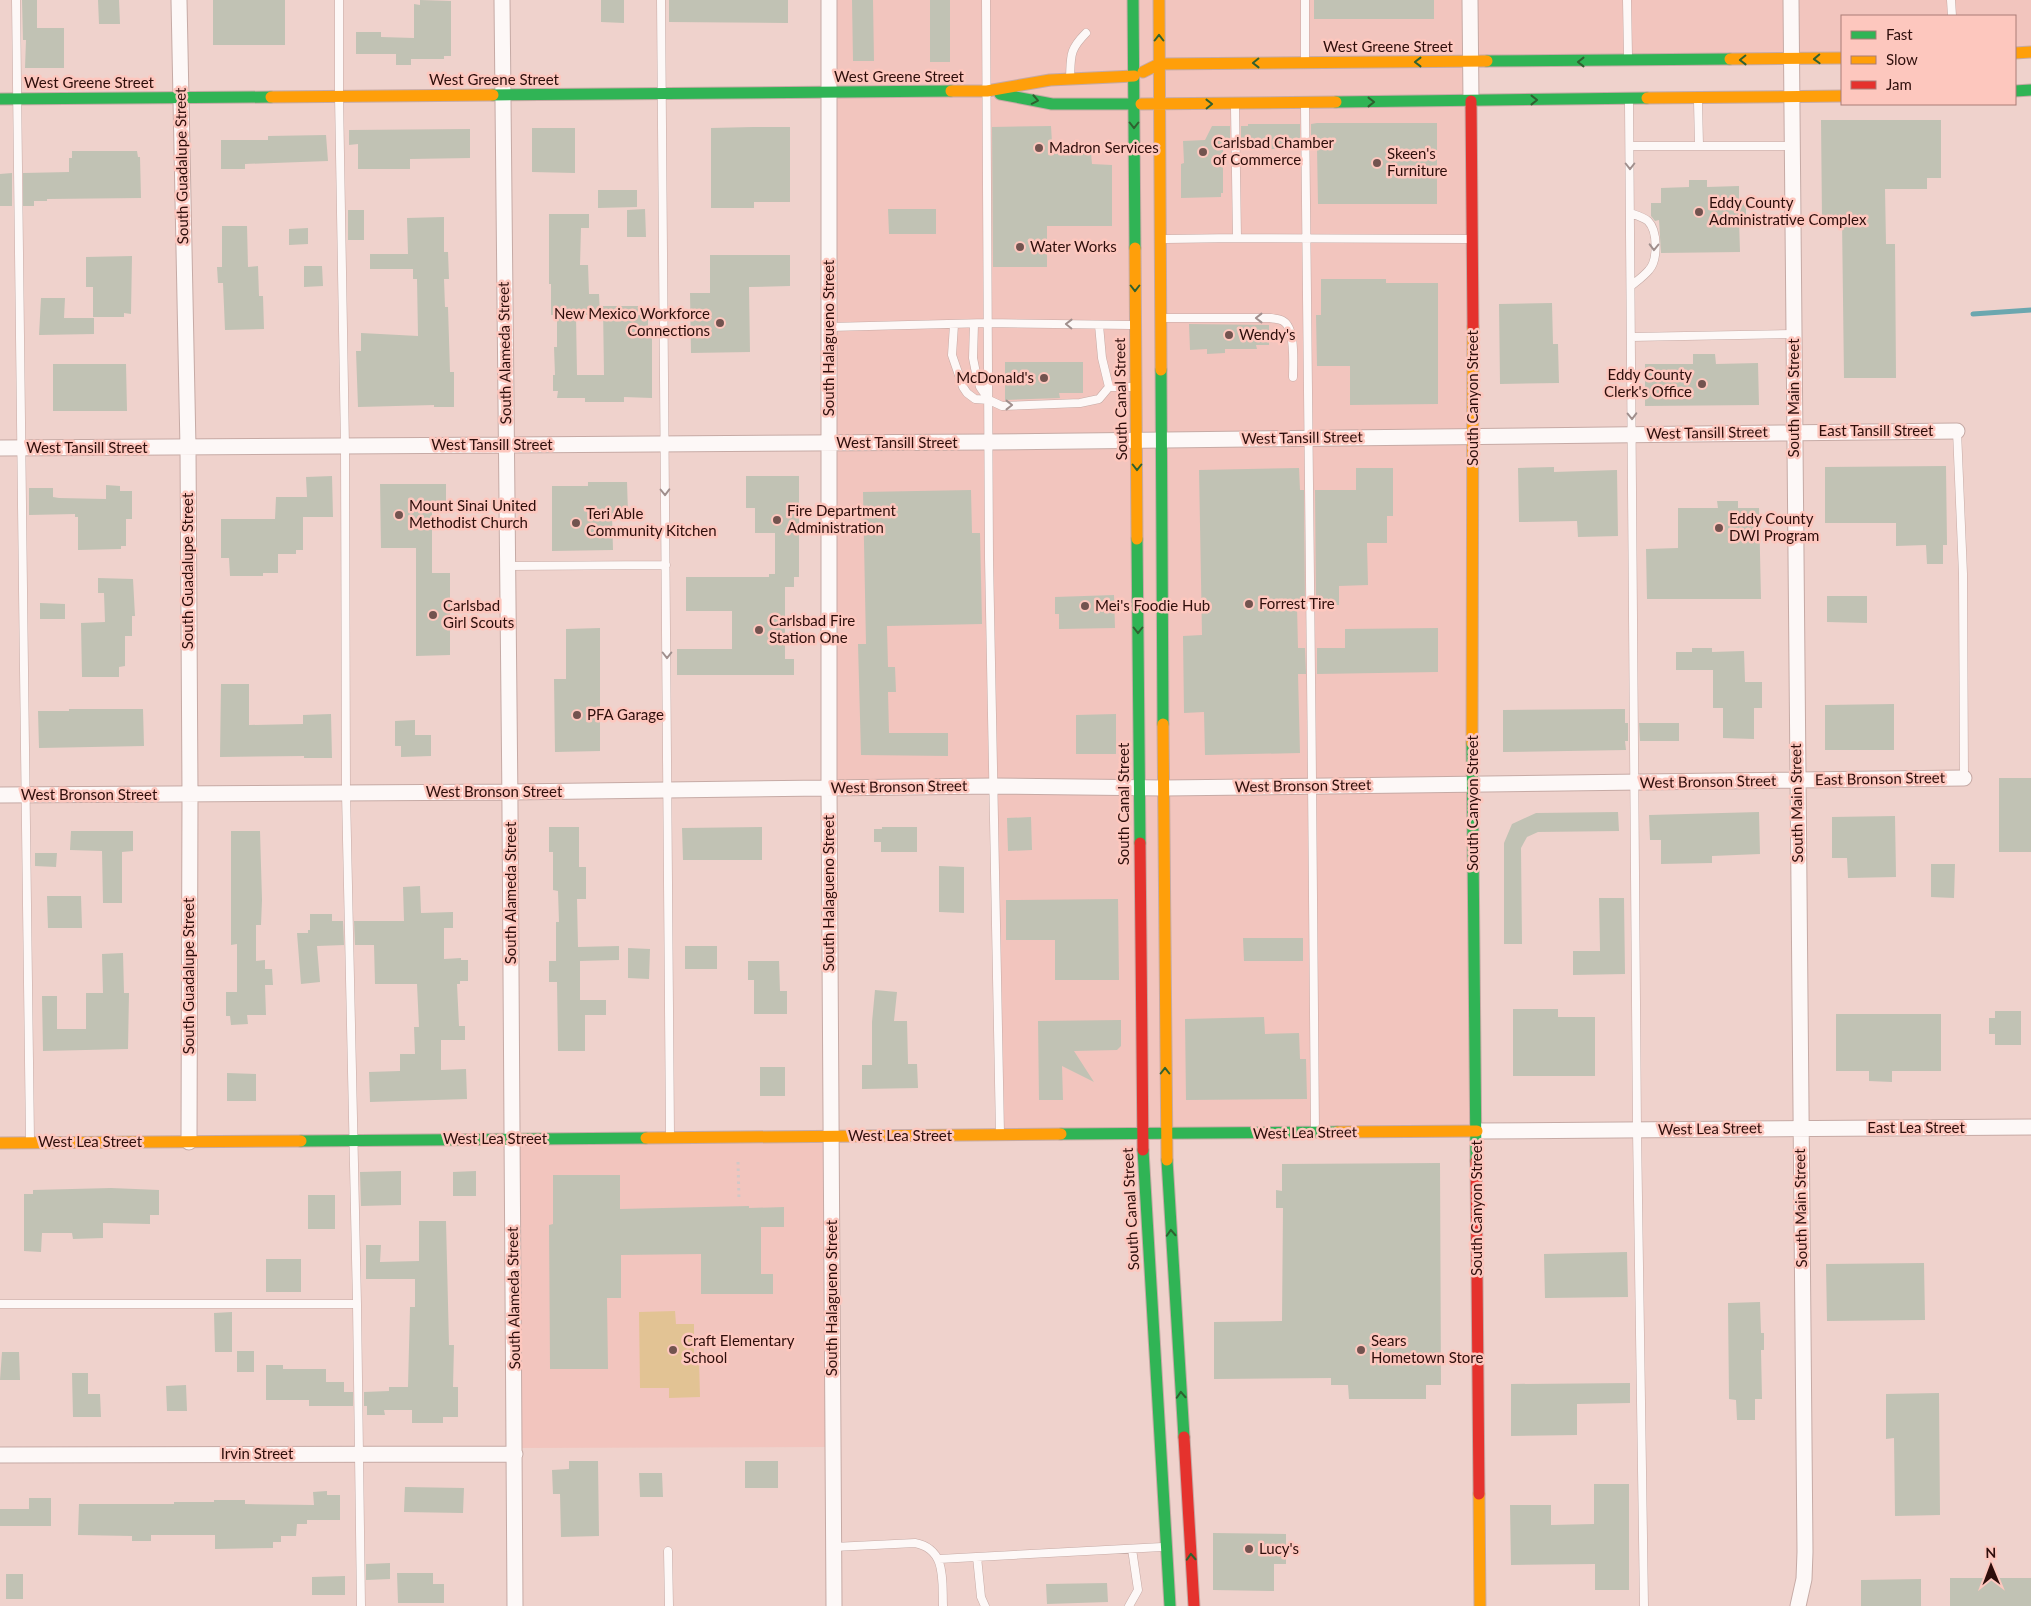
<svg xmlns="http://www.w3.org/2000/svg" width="2031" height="1606" viewBox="0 0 2031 1606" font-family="Lato,sans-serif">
<rect width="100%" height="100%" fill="#efd2cc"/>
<path fill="#f2c5be" d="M829,0h1202v52l-16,1v-37h-173v42l-372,4 7,1069 -477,5 -7,-350 -164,3z
M831,1136l2,311 -318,1 -3,-309z"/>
<path fill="#e2c394" d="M675,1311l1,13h18v35h5l1,38 -31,1v-10h-29l-1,-76z"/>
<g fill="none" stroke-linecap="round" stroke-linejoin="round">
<path stroke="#6ba7af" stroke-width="5" d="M1973,314l58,-4"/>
</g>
<path fill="#c1c2b4" d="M22,0h15v28h27v40h-39l1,-28h-3z
M98,0h21l1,24h-21z
M213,0h72v45h-72z
M420,0l31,1v55h-7v3h-33v6h-15v-11h-40v-22h25v5l33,1v-34l6,1z
M601,0h23v23l-23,-1z
M669,0h119v23l-119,-1z
M852,0h21l1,61h-21z
M930,0h20v62h-20z
M1314,0h120v19h-120z
M1821,120h120v58h-14v11h-42l1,55h9l1,134h-52l-2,-158h-20z
M1317,123h120v81h-119l-1,-56h-6v-24z
M1248,124h52v25h-59v-23h7z
M1051,126l1,17h28l11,10 1,11 20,1v61h-65v41h-54l-1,-140z
M1212,126h18v23h-7v44h-2v4l-40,1v-34l3,-1 -1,-22 22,-1z
M753,127h37v75h-36v6h-43v-80z
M532,128h43v45l-43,-1z
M470,129v29l-60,1v10h-52v-25l-9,1v-15z
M326,135l2,26 -83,3v5h-24v-29h47v-4z
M72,151h65l1,6h2l1,41 -94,1v2h-13v5h-11v-33l46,-1v-14h3z
M12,173v33h-12v-32z
M1689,180h18v7l32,-1v17h7v17h-7l1,32 -79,1 -2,-33 -4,1 -4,-5v-13h10v-15l28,-1z
M598,190h39v17l-39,1z
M645,209l1,28h-19v-27z
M888,209h48v25h-47z
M348,210h16v30h-16z
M549,214h40v14h-8l-1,37h8l1,29h10l1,21h-24l1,60h27l-1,-69h35v9h10v15h4v68l-28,-1v5h-39v-4h-28l1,-7h-5v-16h2l-1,-28h3v-32h-6v-31h-2z
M444,217v35h4l1,27h-5l1,28h3l2,65h4v35h-20v-2l-76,2 -2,-56h5v-18l57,3 -1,-57h-4v-10h-43v-15h38l-1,-36z
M222,226h25l1,41 10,-1 1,30h4l1,33 -39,1 -2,-47h-5l-1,-16h5z
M308,228v16l-19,1v-16z
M710,255h80v31l-41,1 1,65 -59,1 -1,-60h20z
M132,256l-1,58 -7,-1v4h-31v-30h-7v-30z
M304,266h18l1,20 -19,1z
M1321,279h65v4h52v121l-88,1v-39h-33l-1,-51h5z
M41,298h24l-1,20h30v16l-55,1z
M1552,303l1,41h5l1,39 -59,1 -1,-80z
M1189,324l80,1v20h-13l1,4h-32v4l-18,1v-5l-17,1z
M1693,354h22l1,10 42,-1 1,42 -114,1v-42h48z
M1005,362h78v31h-24l1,5 -55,2z
M53,364h73l1,47h-74z
M1946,466l1,79h-4v19h-16l-1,-19 -30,1v-23h-71v-56z
M1554,467v5l63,-2 1,66 -40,1 -1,-16 -58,1 -1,-54z
M1299,468l1,22h4l1,116h-8l1,42h7l1,26h-8l2,79 -95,2 -1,-43 -20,1 -1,-77 19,-1 -3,-165z
M1356,468h37v48h-6v27h-20l1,42 -29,1v19h-23l-1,-115h41z
M332,476l1,41h-30v33h-7v4h-18v19h-15v3h-33l-1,-18h-8v-39h54l1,-22h31l-1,-20z
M746,476h53v101h-5v10h-9v72h9v16h-117v-26h55v-38h-46v-34h83v-3h6v-41h-20v-25h-9z
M588,482h39l1,31h-16l1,37 -61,1v-65h36z
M380,484h66v27h-14v62h18v82l-34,1v-108h-35z
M106,485l14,1v5h12v28h-6v27h-5v3l-43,1v-33h-3v-3l-46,1v-27h24v9l6,1 47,1z
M971,490l1,43h8l2,91 -95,2 1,41h7l1,25h-8l1,41h59v23l-87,-1 -3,-111h8l-3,-152z
M1717,501h21v7h21l2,91h-114l-1,-50 32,-1v-40h40z
M98,578l35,1 2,37h-3v20h-7v30l-6,1v10h-37l-1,-54 24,-1 -1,-29h-6z
M1114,595l1,33 -56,1v-15h-4v-17z
M1827,596h40v27l-40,-1z
M40,603l25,1v15h-25z
M600,628v123l-45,1 -1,-73h12v-50z
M1438,628v44l-121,2v-26h28v-19z
M1692,648h20v4l32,-1 1,31h17v26h-8v31l-31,-1v-30h-10v-38h-37v-18h16z
M221,684h28v41l54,-1v-9l28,-1 1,44h-28v-2l-84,1z
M1894,704v46h-69v-45z
M69,709h74l1,37 -105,2 -1,-37h31z
M1625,709v14h3v18h-3l1,9 -123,2v-42z
M1116,714v40h-40v-39z
M415,720v15h16v21l-30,1v-11h-6v-25z
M1639,723h40v18h-39z
M1999,778h32v74h-32z
M1618,812l1,19 -81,1 -11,5 -6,11 1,96h-18v-101l8,-19 24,-11z
M1759,812l1,42 -48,2v7l-51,1v-24h-11l-1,-25z
M1895,816l1,61 -48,1 -1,-20h-15v-41z
M1031,817l1,33 -24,1 -1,-33z
M549,827h30v40h7v32h-9l1,48 41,-1v14l-39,1v39h26v15h-21v36h-27l-1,-69h-8v-21h7v-39h3l-1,-31 -5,-1v-38h-4z
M762,827v33h-79l-1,-32z
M882,827h35v25h-36v-10h-7v-13h8z
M71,831h62v20l-11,1v51h-19l-1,-52 -32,-1z
M231,831h29l2,69 -1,25h-5v36l9,-1v9h7l1,16h-8l1,30h-19l1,9 -17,1 -1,-9h-4v-24h11v-48l-6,1z
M35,853h22l-1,14 -21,-1z
M1931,864h24l-1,34 -23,-1z
M939,866l25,1v46l-25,-1z
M420,886l1,27 32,-1v16h-9v31l17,-1v2h7v21h-8v3h-3l2,42h6v14h-24v30l25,-1 1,30 -97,3 -1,-30 31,-1v-17h15l-1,-27h5l-2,-43h-42l-1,-39h-19l-1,-24h50l-1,-34z
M47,896h34l1,32h-34z
M1599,898h25l1,76 -52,1v-24h27z
M1118,899l1,81h-64v-40h-49v-40z
M310,914h22v7h11l1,24 -27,1 3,36 -19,2 -4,-51h11v-3h2z
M1243,938h60v23h-59z
M685,946h32v23h-32z
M628,948l22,1 -1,30 -21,-1z
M123,953l1,40h5l-1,56 -85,2 -1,-55h15v33h29v-36h17l-1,-39z
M748,961h31l1,30h7v23h-33v-34h-6z
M875,990l22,2 -3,29h13l1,43h9l1,24 -56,1v-24h10v-43z
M1513,1009h45v8h37v59h-82z
M1995,1011h26v34h-26v-11h-6v-16h6z
M1836,1014h105v57h-49v11l-23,-1v-10h-33z
M1264,1017l1,17 34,-1 1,26h6l1,40 -121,1 -1,-81z
M1121,1020v26l-4,4 -43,1 20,31 -32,-16 1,34h-24l-1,-79z
M760,1067h25v29h-25z
M227,1073l29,1v27h-29z
M1440,1163l1,222h-15v14h-77l-1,-14h-17v-7l-117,1v-57l68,-1 1,-113h-7v-18l6,1v-27z
M401,1171v34l-40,1 -1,-34z
M476,1171v25h-23v-24z
M553,1175h67v34l129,-3v2l35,-1v20h-23v47h12v20h-72v-40l-80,1v43h-14l1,71h-58l-1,-144 4,-1z
M111,1188l48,2v25h-9v9l-47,-1v15l-30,1 -1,-6h-30l-1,19 -17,-1v-57h9v-4z
M308,1195h27v34h-27z
M419,1221h27l3,124h5l-1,42h5v30h-15v6h-31v-13h-28l1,5h-18v-9h-3v-14l25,-1v-4h19l2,-80h5v-28h-49v-34h15l-1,17 39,-1z
M1627,1252l1,45 -83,1 -1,-44z
M266,1259h35v33h-35z
M1924,1263l1,57 -98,1 -1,-57z
M1760,1302l1,31h3v17h-3l1,49h-7v21h-18l-1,-20 -7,-1 -1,-96z
M232,1312v40h-17l-1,-39z
M237,1351h17v21h-17z
M2,1352h17l1,28h-20z
M266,1365h17v4h43v13h18v10h9v14h-44v-6h-43z
M72,1373h16v21h12l1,23h-28z
M1630,1383v20l-53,1v31l-66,1v-52z
M186,1385l1,26h-20l-1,-25z
M1939,1393l1,122 -45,1 -1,-78 -8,1v-45z
M569,1461h29l1,75 -38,1 -1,-43h-7l-1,-24 17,-1z
M745,1461h33v27h-33z
M639,1473h23l1,24h-23z
M1594,1484h35v106h-34v-26l-84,1 -1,-60h41v20l43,-1z
M405,1487l59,1 -1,25 -59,-1z
M327,1491v4h13v25h-33v4h-10l-1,12h-15v6h-8v6l-58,1v-14h-64v6h-19v-5l-54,-1 1,-31h95v-2h40v-2h31v4l69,1 -1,-13z
M29,1498h22v28h-51v-17h29z
M1213,1533l73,1v30h-12v27l-61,-1z
M390,1563v16l-24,1v-16z
M397,1573h36v11h11v19h-46z
M6,1574h17v25h-17z
M345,1576v19h-33v-18z
M1950,1578h81v28h-81z
M1921,1579v27h-60v-26z
M1107,1583l1,19 -61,2 -1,-20z"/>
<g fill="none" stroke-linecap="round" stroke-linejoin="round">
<g stroke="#c6aaa5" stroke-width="9">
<path id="lane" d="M16,0c2,380 11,760 14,1140
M339,0v96l6,351 1,346 11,511 4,302
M661,0l9,1135
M986,0l3,558 11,576
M1305,0v58
M1627,0l1,55
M1951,0l1,16
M1070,78c1,-22 -1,-28 16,-45
M1698,102l1,43
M1629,104l8,1026 7,476
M1305,107c6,341 6,682 10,1023
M1630,146h163
M1630,213c6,2 13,4 18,8 10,10 10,39 1,49 -5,6 -12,11 -18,16
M1237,238l233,1
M1166,239l71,-1 -2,-130
M1165,318h106c4,1 9,1 12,3 13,7 10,43 10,56
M974,324l-1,34 3,15 4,14 9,13 13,6 78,-3 19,-4 10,-12h23
M954,325l-2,30 11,32 4,6 8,6 14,1
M1099,325l3,33 7,29
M830,327l157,-4 144,2
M1631,337l162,-3
M1957,431l6,143 1,204
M506,566l160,-1
M0,1304h357
M834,1547l81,-4c32,6 27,38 28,63
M668,1551l1,55
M977,1557l4,40 4,9
M939,1559l223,-12
M1129,1606l9,-16 -6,-41"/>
</g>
<g stroke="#c6aaa5" stroke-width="17">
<path id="street" d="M179,0l9,448 2,347 -1,347
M502,0c4,535 13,1071 13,1606
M829,0v789l5,817
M1470,0l1,101
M1791,0l14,1552 -1,27 -6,27
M0,448l988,-6 969,-11
M0,795l510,-3 483,-6 171,2 800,-10
M1477,1131l554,-4
M0,1455l515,-1"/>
</g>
<g stroke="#c6aaa5" stroke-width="13">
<path id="fast" d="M1133,0l2,248
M1487,61l243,-2
M2015,91l16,-1
M1000,94l52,10h82
M493,95l458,-4
M0,99l271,-2
M1336,102l311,-4
M1161,370l2,354
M1137,539l3,304
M1472,743l4,418
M1061,1134l276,-2
M301,1141l345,-3
M1143,1150l27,456
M1167,1160l17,277"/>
</g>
<g stroke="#c6aaa5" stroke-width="13">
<path id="slow" d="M1159,0l2,370
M2015,53l16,-1
M1730,59l112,-1
M1143,72l16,-8 328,-3
M951,91h36l63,-11 84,-4
M271,97l222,-2
M1647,98l195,-2
M1141,104l195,-2
M1135,248l2,291
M1163,724l4,436
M1472,743l1,-416
M1337,1132l140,-1
M646,1138l415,-4
M0,1143l301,-2
M1479,1494l1,112"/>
</g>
<g stroke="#c6aaa5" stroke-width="13">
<path id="jam" d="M1471,101l2,226
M1140,843l3,307
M1476,1161l3,333
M1184,1437l10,169"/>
</g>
<path stroke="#d1c8c6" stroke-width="3" stroke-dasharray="2.5 4" stroke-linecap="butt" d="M738,1162l1,38"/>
<use href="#lane" stroke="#fdf8f7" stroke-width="8"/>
<use href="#street" stroke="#fdf8f7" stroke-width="15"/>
<use href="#fast" stroke="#30b455" stroke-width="11"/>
<use href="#slow" stroke="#ff9f0a" stroke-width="11"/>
<use href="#jam" stroke="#e5322d" stroke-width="11"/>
</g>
<defs><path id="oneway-chevron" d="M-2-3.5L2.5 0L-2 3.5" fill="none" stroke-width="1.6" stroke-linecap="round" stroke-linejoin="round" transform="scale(1.25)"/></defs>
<g stroke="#2f6130">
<use href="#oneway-chevron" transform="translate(1159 38) rotate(-90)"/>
<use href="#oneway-chevron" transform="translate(1817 59) rotate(178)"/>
<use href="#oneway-chevron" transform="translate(1743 60) rotate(179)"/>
<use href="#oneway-chevron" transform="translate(1418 62) rotate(180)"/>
<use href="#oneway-chevron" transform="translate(1581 62) rotate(180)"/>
<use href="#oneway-chevron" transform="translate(1256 63) rotate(179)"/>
<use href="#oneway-chevron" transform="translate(1035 100) rotate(11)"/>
<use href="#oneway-chevron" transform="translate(1534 100)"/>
<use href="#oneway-chevron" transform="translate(1371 102)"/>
<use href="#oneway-chevron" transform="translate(1209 104) rotate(-1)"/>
<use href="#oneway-chevron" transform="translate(1134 125) rotate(90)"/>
<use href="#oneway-chevron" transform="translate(1135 288) rotate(90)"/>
<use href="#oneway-chevron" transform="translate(1137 467) rotate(90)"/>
<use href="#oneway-chevron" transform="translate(1138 630) rotate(90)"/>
<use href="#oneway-chevron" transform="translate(1165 1071) rotate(-90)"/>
<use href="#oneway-chevron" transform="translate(1171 1233) rotate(-93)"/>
<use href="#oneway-chevron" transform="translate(1181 1395) rotate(-93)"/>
<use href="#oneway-chevron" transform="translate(1191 1557) rotate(-93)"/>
</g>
<g stroke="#a08f8d">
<use href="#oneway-chevron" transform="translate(1630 166) rotate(90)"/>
<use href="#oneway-chevron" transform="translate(1654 247) rotate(91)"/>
<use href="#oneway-chevron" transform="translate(1259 318) rotate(180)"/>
<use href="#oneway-chevron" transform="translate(1069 324) rotate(-179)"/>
<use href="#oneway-chevron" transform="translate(1009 405)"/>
<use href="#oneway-chevron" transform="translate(1632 416) rotate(89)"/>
<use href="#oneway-chevron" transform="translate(665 492) rotate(89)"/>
<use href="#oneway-chevron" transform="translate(667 655) rotate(90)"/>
</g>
<g fill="#72534f" stroke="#fdc7be" stroke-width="2">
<circle cx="1039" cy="148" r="5"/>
<circle cx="1203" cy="152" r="5"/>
<circle cx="1377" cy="163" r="5"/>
<circle cx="1699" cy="212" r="5"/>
<circle cx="1020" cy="247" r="5"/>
<circle cx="720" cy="323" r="5"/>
<circle cx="1229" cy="335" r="5"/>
<circle cx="1044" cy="378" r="5"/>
<circle cx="1702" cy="384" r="5"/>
<circle cx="399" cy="515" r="5"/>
<circle cx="777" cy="520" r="5"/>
<circle cx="576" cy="523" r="5"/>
<circle cx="1719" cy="528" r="5"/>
<circle cx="1249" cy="604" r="5"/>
<circle cx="1085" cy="606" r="5"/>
<circle cx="433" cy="615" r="5"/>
<circle cx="759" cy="630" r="5"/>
<circle cx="577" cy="715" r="5"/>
<circle cx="673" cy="1350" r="5"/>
<circle cx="1361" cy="1350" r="5"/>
<circle cx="1249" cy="1549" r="5"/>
</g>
<g text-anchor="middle" stroke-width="5" stroke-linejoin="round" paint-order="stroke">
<g font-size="15" fill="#2e0e0b" stroke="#fdc7be">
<text x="1388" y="52">West Greene Street</text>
<text x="899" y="82">West Greene Street</text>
<text x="494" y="85">West Greene Street</text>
<text x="89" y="88">West Greene Street</text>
<text transform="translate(182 166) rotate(-91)" y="5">South Guadalupe Street</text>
<text transform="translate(829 338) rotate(-90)" y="5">South Halagueno Street</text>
<text transform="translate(505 353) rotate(-91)" y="5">South Alameda Street</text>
<text transform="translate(1473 398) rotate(-90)" y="5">South Canyon Street</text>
<text transform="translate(1794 398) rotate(-90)" y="5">South Main Street</text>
<text transform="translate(1121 399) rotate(-91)" y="5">South Canal Street</text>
<text x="1876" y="436">East Tansill Street</text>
<text transform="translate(1707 433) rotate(-1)" y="5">West Tansill Street</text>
<text transform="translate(1302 438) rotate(-1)" y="5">West Tansill Street</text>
<text x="897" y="448">West Tansill Street</text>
<text x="492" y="450">West Tansill Street</text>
<text x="87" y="453">West Tansill Street</text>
<text transform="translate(188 571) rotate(-90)" y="5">South Guadalupe Street</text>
<text transform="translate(1880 779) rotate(-1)" y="5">East Bronson Street</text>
<text transform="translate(1708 782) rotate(-1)" y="5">West Bronson Street</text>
<text transform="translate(1303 786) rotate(-1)" y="5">West Bronson Street</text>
<text transform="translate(899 787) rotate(-1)" y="5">West Bronson Street</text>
<text x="494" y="797">West Bronson Street</text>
<text x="89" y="800">West Bronson Street</text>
<text transform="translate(1473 803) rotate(-90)" y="5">South Canyon Street</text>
<text transform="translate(1797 803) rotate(-91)" y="5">South Main Street</text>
<text transform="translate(1124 804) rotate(-90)" y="5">South Canal Street</text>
<text transform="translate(511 893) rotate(-90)" y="5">South Alameda Street</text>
<text transform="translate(829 893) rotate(-90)" y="5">South Halagueno Street</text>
<text transform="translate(189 976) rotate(-90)" y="5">South Guadalupe Street</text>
<text x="1916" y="1133">East Lea Street</text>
<text transform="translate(1710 1129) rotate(-1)" y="5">West Lea Street</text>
<text transform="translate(1305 1133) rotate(-1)" y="5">West Lea Street</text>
<text x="900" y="1141">West Lea Street</text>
<text x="495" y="1144">West Lea Street</text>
<text x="90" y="1147">West Lea Street</text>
<text transform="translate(1477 1208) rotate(-90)" y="5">South Canyon Street</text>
<text transform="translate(1801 1208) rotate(-91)" y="5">South Main Street</text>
<text transform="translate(1131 1209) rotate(-93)" y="5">South Canal Street</text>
<text transform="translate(514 1298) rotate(-91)" y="5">South Alameda Street</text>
<text transform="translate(832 1298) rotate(-90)" y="5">South Halagueno Street</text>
<text x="257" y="1459">Irvin Street</text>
</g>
<g font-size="15" fill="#2e0e0b" stroke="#fdc7be" text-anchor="start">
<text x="1213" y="148">Carlsbad Chamber<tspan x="1213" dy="17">of Commerce</tspan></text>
<text x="1049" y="153">Madron Services</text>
<text x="1387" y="159">Skeen's<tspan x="1387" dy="17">Furniture</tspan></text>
<text x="1709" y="208">Eddy County<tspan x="1709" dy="17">Administrative Complex</tspan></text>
<text x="1030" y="252">Water Works</text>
<text x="710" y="319" text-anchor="end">New Mexico Workforce<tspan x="710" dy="17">Connections</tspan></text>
<text x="1239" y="340">Wendy's</text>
<text x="1692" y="380" text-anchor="end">Eddy County<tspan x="1692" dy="17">Clerk's Office</tspan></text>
<text x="1034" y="383" text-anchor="end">McDonald's</text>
<text x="409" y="511">Mount Sinai United<tspan x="409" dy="17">Methodist Church</tspan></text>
<text x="787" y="516">Fire Department<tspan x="787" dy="17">Administration</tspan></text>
<text x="586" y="519">Teri Able<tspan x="586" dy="17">Community Kitchen</tspan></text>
<text x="1729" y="524">Eddy County<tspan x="1729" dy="17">DWI Program</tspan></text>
<text x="1259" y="609">Forrest Tire</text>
<text x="443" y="611">Carlsbad<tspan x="443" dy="17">Girl Scouts</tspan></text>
<text x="1095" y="611">Mei's Foodie Hub</text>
<text x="769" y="626">Carlsbad Fire<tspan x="769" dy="17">Station One</tspan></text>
<text x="587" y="720">PFA Garage</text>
<text x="683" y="1346">Craft Elementary<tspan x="683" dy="17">School</tspan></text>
<text x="1371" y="1346">Sears<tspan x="1371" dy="17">Hometown Store</tspan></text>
<text x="1259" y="1554">Lucy's</text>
</g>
</g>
<rect x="1841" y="15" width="175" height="90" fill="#fdc7be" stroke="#aa7d76"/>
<rect x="1851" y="31" width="25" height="8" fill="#30b455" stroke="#aa7d76"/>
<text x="1886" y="40" font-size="15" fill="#2e0e0b">Fast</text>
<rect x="1851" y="56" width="25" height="8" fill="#ff9f0a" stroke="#aa7d76"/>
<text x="1886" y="65" font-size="15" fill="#2e0e0b">Slow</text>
<rect x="1851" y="81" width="25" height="8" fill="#e5322d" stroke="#aa7d76"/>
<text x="1886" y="90" font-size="15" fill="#2e0e0b">Jam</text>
<g transform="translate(1991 1566) rotate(359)" stroke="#fdc7be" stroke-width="4" paint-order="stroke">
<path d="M0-4L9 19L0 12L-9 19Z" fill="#2e0e0b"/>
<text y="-8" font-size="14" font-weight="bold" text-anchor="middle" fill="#2e0e0b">N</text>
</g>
</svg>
